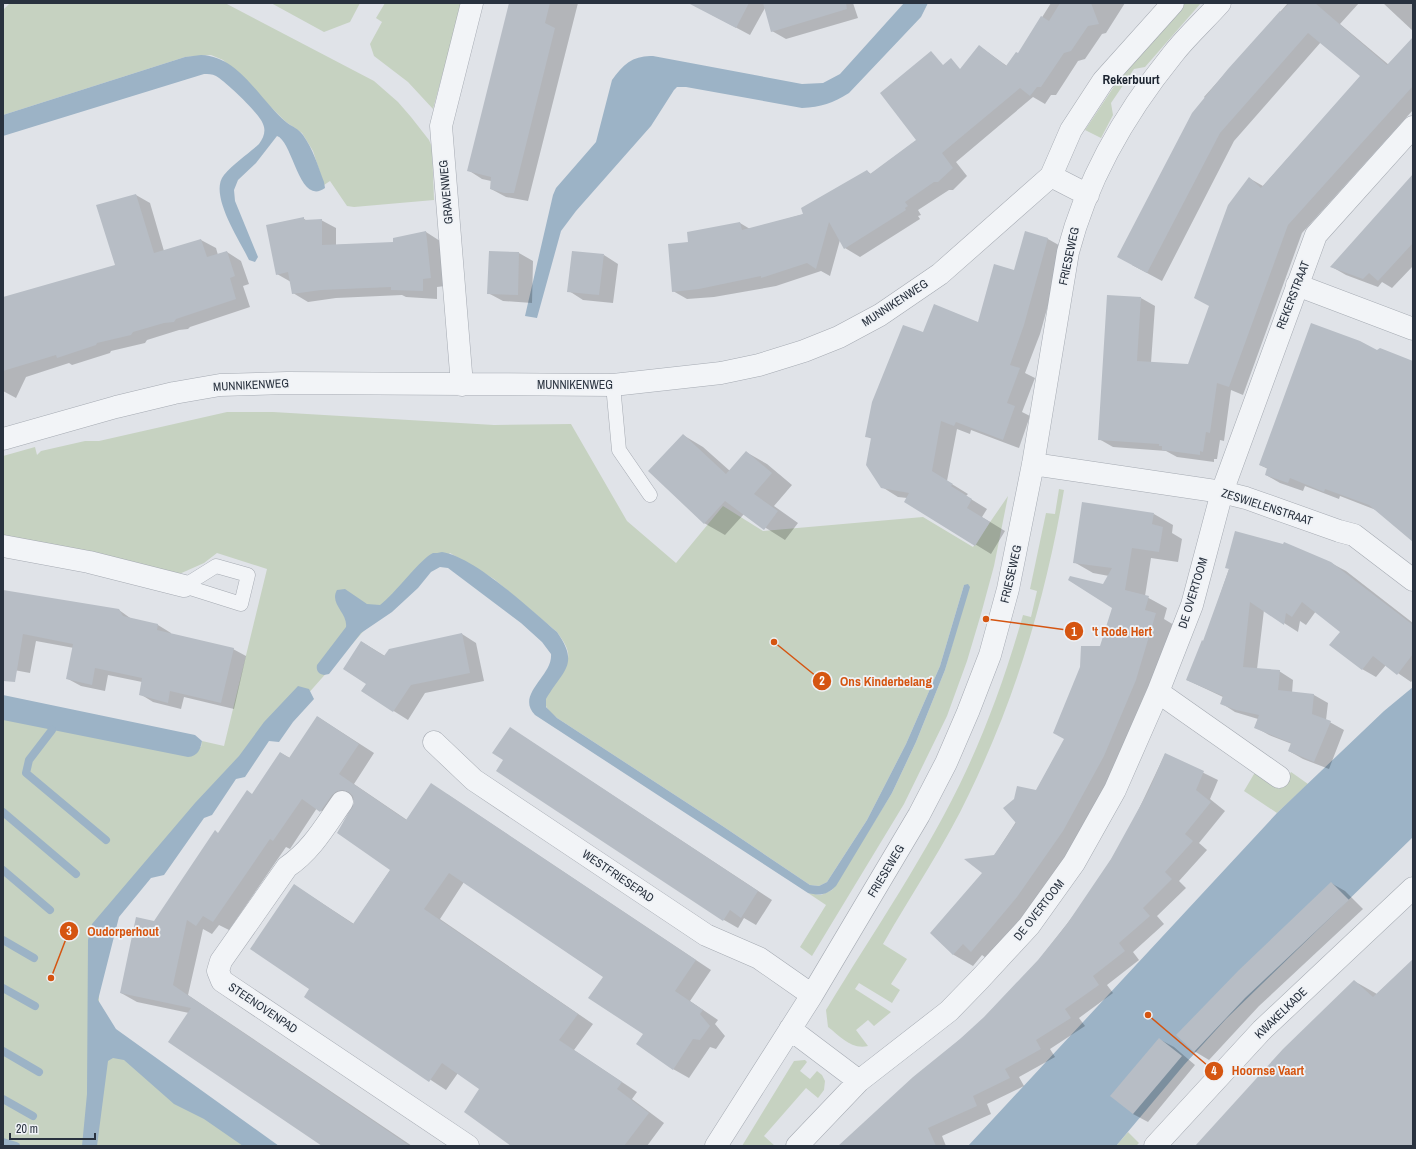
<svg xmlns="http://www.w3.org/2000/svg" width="1416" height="1149" viewBox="0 0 1416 1149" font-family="'Archivo Narrow',sans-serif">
<rect width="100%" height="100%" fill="#e0e3e8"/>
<path fill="#c6d2c1" d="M10,3h215l149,78 24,21 13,15 18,23 3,7 2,53 -80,7 -7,-1 -17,-25 -6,4 -11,-34 -11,-18 -16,-11 -63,-62 -12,-5 -26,2 -182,58v-105z
M271,3h89l-10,19 -26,10z
M385,3h77l-29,106 -25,-27 -34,-26 -4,-12 12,-22 -6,-4z
M1184,3h17l-56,64 -11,2 -23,34 2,12 -12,23 -16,-8 34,-51z
M227,412h46l221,13 77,-1 56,97 49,42 47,-57 40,25 160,-14 50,30 35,-51 -14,70 -13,48 -14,47 -20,55 -43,88 -92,152 -12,-9 26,-42 -18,-12 13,2 11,-5 60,-97 24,-51 29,-72 24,-85h-5l-24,81 -34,78 -39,76 -40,62 -8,4 -9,-1 -86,-58 -167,-109c-4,-3 -9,-7 -11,-12 -5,-15 25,-34 22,-53 -1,-8 -7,-15 -11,-21l-63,-53 -44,-26 -82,73 -261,295 -8,39v73l163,113h-259v-440l198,41 1,-6 22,5 43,-177 -50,-16 -13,10 -27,12 -174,-37v-82l32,-9 2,8 4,-4 44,-10h14z
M1059,489l5,1c-18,106 -47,204 -94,302 -25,53 -58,101 -87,152l24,15 -16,25 9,6 -8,13 -33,-20 -4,6 36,23 -17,14 -6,-6 -12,10 12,16c-17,4 -28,-10 -40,-19l-2,-17c48,-79 102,-157 141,-241 23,-50 41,-101 56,-154l8,2 6,-26 -7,-2 16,-76 9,1z
M1291,772l17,12 -31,29 -33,-22 10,-17h3l22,15z
M805,1060l2,2 -7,9 10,8 7,-8 5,4 3,6 -1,9 -6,8 -12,-10 -42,48 11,10h-33l52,-85z
M1128,1132l11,11 -3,3h-20z"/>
<path fill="#9cb3c6" d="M904,3h24l-7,14 -72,76c-16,10 -28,14 -47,15l-116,-21h-9l-3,3 -23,36 -75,85 -15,20 -24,87 -12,-2 28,-121 3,-7 40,-46 16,-62c11,-16 22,-25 41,-24l149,28 21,-1 17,-9z
M201,55c38,1 58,44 85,67 5,4 13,7 17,13 10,14 15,31 21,47l1,6c-26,19 -32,-47 -48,-52l-21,27 -18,17 -4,10 1,11 23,56 -3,5 -6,-2c-9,-19 -41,-66 -25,-85 10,-12 24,-21 35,-31 5,-7 7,-13 4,-20 -4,-11 -37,-42 -47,-48 -4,-2 -8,-2 -12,-2l-201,62v-21l182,-58z
M442,552c33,5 88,57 115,80 23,33 6,38 -11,67v8l11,11 167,109 86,58 9,1 8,-4 40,-62 39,-76 34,-78 24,-81 4,-1 2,3 -25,83 -29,72 -24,51 -56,93c-9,9 -16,10 -28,7l-273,-178c-20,-21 18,-39 16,-61l-9,-12 -21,-19 -73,-55 -8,-1 -9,5 -13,16 -26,24 -31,21 -32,41 -5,1c-6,-1 -8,-5 -7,-10l29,-38c2,-14 -17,-23 -9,-37l8,-1 22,15 13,1c14,-10 42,-48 53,-52 2,0 6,0 9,-1z
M298,686l11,3 5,10 -21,23 -14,20 -10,-1 -24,36 -9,2 -24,36 -8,3 -40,57 -13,3 -32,39 -21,83 18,29 163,117h-36l-39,-27 -30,-15 -50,-44 -11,-2 -5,3 -11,85h-15l5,-52 1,-154 4,-16 103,-121 44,-47 25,-34z
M1413,687v150l-187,182 -42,46 -68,81h-148l309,-333 107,-102z
M3,695l192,40 7,6c-2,9 -4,15 -14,16l-185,-37z"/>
<path fill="#0003" d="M510,3h68l-50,198 -22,-4 -15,-8v-8l-9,-2 -14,-9z
M690,3h163l5,15 -72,21 -14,-8 -7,-23 -15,27z
M1051,3h74l-19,30 -4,1 -17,25 -7,2 -22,34h-5l-6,9 -12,-7 -77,65 11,14 -14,14h-4l-31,20 3,5 -3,1 2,3 -60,38 -15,-9 -5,-8 -10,36 -9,-5 -45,15 -62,11 -27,2 -14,-8 16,-48 51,-20 10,6 54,-15 63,-43 4,3 46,-34 62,-94 28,20 12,-12z
M1288,3h71l-19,21 49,41 24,-27v72l-111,123 -59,162 -12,-5 -7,51 -4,-1 -3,19h-3v3l-37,-5 -11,-6 -53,-4 -14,-8 42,-141 14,8 -4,57 38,2 21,-59 39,-128 14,8 98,-110 -40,-34 -87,99 -72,140 -30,-16 74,-166 -2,-2z
M1383,3h30v28z
M1413,176v90l-21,22 -10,-6 -4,5 -32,-12 -14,-8z
M136,195l14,8 14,48 37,-11 15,8 2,7 9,-3 14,9 8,23 -6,2 7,21 -60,20 -2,2 -9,1 -32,10 -2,3 -34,8 -1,2 -38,12 -3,-2 -43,14 -10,21 -13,-7v-92l114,-33z
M303,218l4,3 14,-1 15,8v17l58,-2 32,-11 14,9 5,45 -8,1v12l-31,-2 -4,-2 -66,3 -28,4 -15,-9 -2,-11 -14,-8z
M1026,233l22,6 16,9 -24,86 -15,39 10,5 -13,34 8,4 -11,32 -48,-18 -1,4 -13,-5 -10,52 21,13 -2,2 21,13 -5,8 23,14 -14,23 -86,-53 2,-3 -9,-1 -16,-10 -10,-48 -6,-3 57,-103 55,-9 37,-53z
M519,253l14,8 -1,42 -29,-2 -15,-8z
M604,255l14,9 -5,39 -30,-3 -14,-9z
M1377,351l36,11v178l-37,-30 -36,-14 -1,3 -34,-13 -2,5 -23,-8 -14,-8 2,-6 -8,-4z
M683,435l20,12 27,24 16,-19 21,12 25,21 -18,21 24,17 -13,17 -41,-26 -19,21 -21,-12z
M1154,514l19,11 -1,8 10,6 -4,23 -27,-4 -6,38 22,12 -3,11 10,6 -51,143 -86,140 -51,50 -4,-3 -9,11 -19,-11 -23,-22 52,-60 53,-82 29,-52 36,-92 12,-40 -10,-21 6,-10 -16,-3 -19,-11z
M1331,563l15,8 67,52v57l-2,2 -25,-17 -10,12 -14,-8 -20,-38 -26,-20 -10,14 -6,-4 -2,11 -34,-22 -7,59 22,2 14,9 -1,13 22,2 14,8 -2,17 18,10 -15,39 -26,-10 -14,-8 3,-7 -23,-9 -14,-8 3,-8 -23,-7 -14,-9 2,-6 -36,-17 17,-38 25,-73z
M3,592l116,18 14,10 25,5 13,8v1l62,15 13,7 -12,53 -50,-12 -3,12 -28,-7 -13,-8 2,-12 -34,-7 -3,16 -24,-5 -13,-7 6,-31 -38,-7 -6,32 -27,-5z
M462,634l14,9 8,38 -59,12 -17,27 -46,-29 5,-7 -5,-42 23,14z
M318,717l56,36 -20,31 53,36 40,-26 264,176 -21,31 28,19 -3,4 10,12 -9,13 -6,-2 -21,31 -16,-9 -29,-35 -40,-57 -140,-95 -24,37 153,105 -19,26 63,42 -5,7 32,24 -17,23h-134l-32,-57 -23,-16 -12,17 -141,-93 6,-9 -17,-103 60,39 37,-55 -36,-65v-5l-7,5 -12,16 -19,-12 -27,41 -4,-2 -57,83 -10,-5 -7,9 -9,-5 -15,66 224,151h-89l-134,-133 -52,-11 -16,-9 33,-71 65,-88 34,-39 28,-42 9,5z
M524,737l248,163 -16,25 -12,-7 -6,10 -14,-8z
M1165,754l53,26 -8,19 15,12 -26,32 8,7 -28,31 7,7 -29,28 7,8 -31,28 6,8 -32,25 6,8 -34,25 6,8 -35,23 5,8 -36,20 5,9 -37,18 4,10 -49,22 4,10h-104l39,-39 104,-89 54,-58 51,-66 38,-62z
M1331,883l14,8 18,18 -104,97 -50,54 -15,-9z
M1413,960v186h-216l157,-165 23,13z
M1159,1039l15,8 21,18 -47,57 -15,-8z"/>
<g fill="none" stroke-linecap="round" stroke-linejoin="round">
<path stroke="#9cb3c6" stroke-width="8" d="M52,730l-23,30 -3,13 80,67
M3,812l73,62
M3,870l47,40
M3,940l31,18
M3,988l32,18
M3,1051l36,21
M3,1099l30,17
M3,1142l13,4"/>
</g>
<path fill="#b7bdc5" d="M509,3h41l-5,20 10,5 -41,165h-10l-14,-4 1,-12 -24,-6z
M688,3h61l-13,25z
M763,3h83l1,6 -76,23z
M1060,3h31l8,21 -11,2 -17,25 -7,2 -23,34h-4l-7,9 -10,-8 -78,65 11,15 -15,14h-4l-29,20 3,4 -3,2 1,2 -62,39 -15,-27 -13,47 -9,-6 -46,15v-2l-62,13 -27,3 -4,-48 20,-2 -1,-10 53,-10 2,8 61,-16 -2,-6 66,-38 3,4 46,-34 -36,-47 51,-42 12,14 8,-7 9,11 19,-24 27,21 10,-14 2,1 23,-37 8,5z
M1289,3h26l72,62 26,-28v49l-125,139 -59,162 -12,-4 -7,50 -4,-1 -3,20 -3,-1v4l-38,-5v-4h-3v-2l-61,-4 9,-145 34,2 -4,64 51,3 21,-58 -15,-8 34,-93 21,-28 12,11 99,-112 -52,-43 -88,100 -73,140 -30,-16 75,-144 36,-44 52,-58 1,1z
M1413,174v69l-35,38 -9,-8 -6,6 -33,-12z
M136,194l18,59 47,-14 6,18 20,-6 8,25 -5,2 6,21 -60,20 -2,3 -10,1 -31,9 -2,3 -34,8 -1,2 -39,13 -1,-3 -53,16v-74l112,-32 -19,-60z
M304,217v3l18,-1v26l71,-3v-4l33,-7 5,47 -8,1v12l-32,-1v-3l-70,3 -29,4 -4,-22 -12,3 -10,-50z
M1025,231l23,7 -24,87 -14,40 10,3 -13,35 8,3 -12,34 -47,-18 -2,4 -13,-5 -9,50 21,13 -2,2 21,13 -5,9 23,14 -15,24 -71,-44 5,-9 -28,-5 -15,-23 5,-27 -6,-1 7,-35 31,-77 20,7 11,-28 44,18 16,-58 20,6z
M489,251l30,1 -1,43 -31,-1z
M572,251l32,3 -5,41 -32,-3z
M1311,323l49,18 17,9 3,-2 33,13v181l-44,-37 -44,-16 -1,3 -34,-14 -2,5 -23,-8 2,-7 -8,-3z
M683,434l43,40 20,-23 26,22 -18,21 24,17 -14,19 -39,-29 -21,23 -56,-53z
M1082,502l72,11 -2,11 11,3 -4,25 -27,-4 -7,42 24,6 -4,14 11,3 -20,67 -32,76 -41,75 -46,66 -46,55 -8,-8 -10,11 -23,-22 52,-60 -18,-14 30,-4 22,-32 -13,-15 11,-9 3,-13 19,4 28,-51 -11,-6 27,-66 1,-21h19l12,-38 -44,-28 2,-4 33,8 9,-16 -39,-5z
M1235,531l48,13 1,-2 47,20 82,63v29l-16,21 -24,-19 -11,14 -33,-25 11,-13 -38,-30 -10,15 -6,-4 -2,12 -34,-23 -7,65 37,3 -2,20 36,4 -2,20 19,7 -17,41 -26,-11 3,-8 -37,-15 5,-13 -23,-5 -16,-6 3,-8 -37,-16 16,-40 1,1 26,-72 -4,-1z
M3,590l116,19 4,7 35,8 -1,6 77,18 -13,55 -51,-12 -2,12 -29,-8 3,-17 -47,-10 -3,17 -26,-6 7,-35 -50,-10 -8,48 -12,-1z
M462,633l8,40 -59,12 -18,27 -32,-21 5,-7 -23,-15 18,-28 23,15 5,-7z
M317,716l42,28 -20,30 67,46 25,-37 265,177 -21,31 28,19 -3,4 10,12 -10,14 -7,-1 -20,31 -37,-26 7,-10 -55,-36 15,-21 -154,-104 -25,36 154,105 -19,26 63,42 -5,7 32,24 -25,33h-113l-47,-34 15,-23 -37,-26 -13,19 -125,-85 5,-8 -59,-40 44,-65 59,40 37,-54 -53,-37 17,-30 -1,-7 -4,-4 -6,-2 -6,1 -5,4 -12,17 -18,-13 -29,42 -3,-2 -57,83 -10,-6 -7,10 -9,-6 -14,65 237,161h-88l-154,-104 23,-34 -71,-15 16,-76 18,4 61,-91 3,3 29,-43 5,4 28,-42 9,6z
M510,727l248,164 -17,27 -11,-8 -7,11 -227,-150 7,-11 -11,-7z
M1165,753l39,18 -8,19 15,12 -26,32 8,7 -28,31 7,7 -29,29 7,8 -31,27 6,8 -32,25 6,9 -34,24 6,9 -35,22 5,9 -36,20 5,9 -37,18 4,10 -49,22 8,18h-98l75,-69 47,-38 24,-22 54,-57 29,-36 44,-65 38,-69z
M1331,882l18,18 -104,98 -51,54 -18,-17 63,-65z
M1413,959v187h-218l88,-97 71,-69 19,17z
M1159,1038l23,18 -49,58 -23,-18z"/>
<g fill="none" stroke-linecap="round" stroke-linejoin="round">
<g stroke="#a5aab2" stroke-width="15">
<path id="service" d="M613,385l6,65 31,45
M216,566l32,9 -7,29 -57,-18z"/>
</g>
<g stroke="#a5aab2" stroke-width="23">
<path id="minor" d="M1051,176l37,19
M1297,285l116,44
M462,385l-21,-259 31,-123
M3,439l113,-32 58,-14 46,-8 67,-2 326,2 108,-12 38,-8 45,-14 35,-14 41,-22 60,-41 111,-98 20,-46 32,-49 70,-78
M1033,464l189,28 24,6 93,33 15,4 59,45
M3,546l86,16 95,24
M1158,692l121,85
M434,742l40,38 232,155 53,23 53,37
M342,802c-17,24 -30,48 -55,65l-66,94 -3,10 4,10 246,165
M790,1029l69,52
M716,1146l96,-151 107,-180 27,-52 22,-51 22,-57 18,-66 25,-125 35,-212c19,-73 58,-140 105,-198 14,-18 32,-34 47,-51
M797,1146l62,-65 90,-70 31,-32 49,-53 45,-63 41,-73 43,-98 34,-87 30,-113 94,-257 97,-108
M1155,1146l107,-116 151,-142"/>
</g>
<use href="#service" stroke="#f2f4f7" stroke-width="14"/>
<use href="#minor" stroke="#f2f4f7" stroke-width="22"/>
</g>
<g text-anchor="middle" stroke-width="3.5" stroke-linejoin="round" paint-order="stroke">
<g font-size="12" fill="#29323f" stroke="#eff2f6">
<text transform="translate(446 192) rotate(-95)" y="4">GRAVENWEG</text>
<text transform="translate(1069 256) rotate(-78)" y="4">FRIESEWEG</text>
<text transform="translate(1293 295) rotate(-69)" y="4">REKERSTRAAT</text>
<text transform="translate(895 303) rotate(-33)" y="4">MUNNIKENWEG</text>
<text transform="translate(251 385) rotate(-3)" y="4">MUNNIKENWEG</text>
<text x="575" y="389">MUNNIKENWEG</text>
<text transform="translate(1267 507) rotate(18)" y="4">ZESWIELENSTRAAT</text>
<text transform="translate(1011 574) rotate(-77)" y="4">FRIESEWEG</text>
<text transform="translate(1193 593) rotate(-73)" y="4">DE OVERTOOM</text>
<text transform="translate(886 871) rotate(-59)" y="4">FRIESEWEG</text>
<text transform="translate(618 876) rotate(34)" y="4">WESTFRIESEPAD</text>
<text transform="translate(1039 910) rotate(-52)" y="4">DE OVERTOOM</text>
<text transform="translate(263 1008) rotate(34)" y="4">STEENOVENPAD</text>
<text transform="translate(1281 1013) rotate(-44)" y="4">KWAKELKADE</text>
</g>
<g font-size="13" font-weight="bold" fill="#1b232f" stroke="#eff2f6">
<text x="1131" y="84">Rekerbuurt</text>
</g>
</g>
<path fill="none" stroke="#d55511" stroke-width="1.5" d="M986 619L1074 631M774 642L822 681M51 978L69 931M1148 1015L1214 1071"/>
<g fill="#d55511" stroke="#eff2f6" stroke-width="1.5">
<circle cx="986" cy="619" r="4"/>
<circle cx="774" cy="642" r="4"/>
<circle cx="51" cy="978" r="4"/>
<circle cx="1148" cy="1015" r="4"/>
<circle cx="1074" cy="631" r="10"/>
<circle cx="822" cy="681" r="10"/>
<circle cx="69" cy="931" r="10"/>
<circle cx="1214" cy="1071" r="10"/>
</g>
<g font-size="12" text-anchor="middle" font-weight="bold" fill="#fff">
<text x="1074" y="636">1</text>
<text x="822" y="685">2</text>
<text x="69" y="935">3</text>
<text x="1214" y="1075">4</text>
</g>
<g font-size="13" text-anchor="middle" font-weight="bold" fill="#d55511" stroke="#eff2f6" stroke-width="3.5" stroke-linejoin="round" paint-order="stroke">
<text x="1122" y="636">'t Rode Hert</text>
<text x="886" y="686">Ons Kinderbelang</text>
<text x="123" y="936">Oudorperhout</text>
<text x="1268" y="1075">Hoornse Vaart</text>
</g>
<rect width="1416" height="1149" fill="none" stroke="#29323f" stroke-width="8"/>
<path d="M10 1133v6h85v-6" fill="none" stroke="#29323f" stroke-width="2"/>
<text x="16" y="1133" font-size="12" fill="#29323f" stroke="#eff2f6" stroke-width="3" paint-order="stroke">20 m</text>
</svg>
